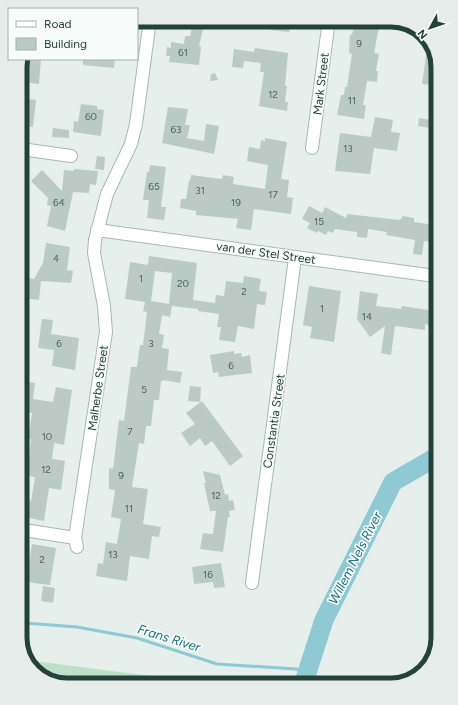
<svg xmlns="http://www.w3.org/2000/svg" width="458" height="705" viewBox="0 0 458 705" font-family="Figtree,sans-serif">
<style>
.green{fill:#bfe0c8}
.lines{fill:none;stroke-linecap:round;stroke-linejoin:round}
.stream{stroke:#8ec9d4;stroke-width:3}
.river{stroke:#8ec9d4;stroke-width:19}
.building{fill:#bbcac4;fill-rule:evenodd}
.street-casing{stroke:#a8b8b2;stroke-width:14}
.street{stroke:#fff;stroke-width:12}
.labels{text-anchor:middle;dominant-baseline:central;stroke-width:3.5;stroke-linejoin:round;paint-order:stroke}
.number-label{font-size:10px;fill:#4a645c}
.street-label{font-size:12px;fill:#24423a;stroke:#f7fbf9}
.water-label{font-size:13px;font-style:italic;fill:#1c6f80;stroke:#f7fbf9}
.rim{fill:none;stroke:#24423a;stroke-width:5}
</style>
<rect width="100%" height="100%" fill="#e6efeb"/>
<path class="green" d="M26,660L151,676L149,684L65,685L41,677Z"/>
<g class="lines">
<path class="stream" d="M25,623L77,627L137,638L217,664L296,669L307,672"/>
<path class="river" d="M304,682L324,620L393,482L436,457"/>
</g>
<path class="building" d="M194,20H205L199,46L201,47L199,65L169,62L170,56H166L167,47L171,48V42L184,44L185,36H190Z
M273,20H291L289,32L271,30Z
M370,20H394L415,27L414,31L381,28V27L370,25Z
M362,24L379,27L374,53L379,54L376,71H378L377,82L367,81L363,105H366L364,119L337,115L341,95H344L345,87H347L352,54L349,53L350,34L352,35L354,26L361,28Z
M428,42L433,46V85L422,84Z
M255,48L288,53L285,86H287L285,102H288L287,111L259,106L264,72H260L261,63L244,61L243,68L232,67L234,49L254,52Z
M26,59H41L39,84L20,82L22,63L26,64Z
M83,59H115L114,68L83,65Z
M215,73L218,80L210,81L211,74Z
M20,98L36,100L33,127L21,126Z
M81,104L97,106V109L104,110L101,136L73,132L74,121L78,122Z
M168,107L188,109L185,125H190L187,138L204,141L206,124L219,126L214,154L162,143Z
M375,117L393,120L391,132L400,133L397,151L374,148L370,174L335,171L340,133L371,137Z
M419,118L430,120L429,128L418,126Z
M53,128L69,130V138L52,137Z
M265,138L287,142L281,179L289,180L287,197L293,198L291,214L254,209L251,230L236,228L238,219L196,215V211L180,208L181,199H186L189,180L190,181L191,175L222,179L223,175L234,177L233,184L265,189L268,165L247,161L249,147L260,149L261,140L265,141Z
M97,156L105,157L104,170L95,169Z
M150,165L166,167L161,207H166L164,220L147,218L149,200H143L147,172H149Z
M74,169L98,171L96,185L90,184L89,193L73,192L65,231L47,226L51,206L47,205L48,198L31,181L42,170L62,191L64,170L74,171Z
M309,206L322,213L325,207L346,218L347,214L400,220L403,216L414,218V222L434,225L435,242L424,241L422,255L413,254L415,240L386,235L387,232L368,229L367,238L357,237V232L335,229L333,233L328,231L326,235L318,231L317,233L307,228L310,223L302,219Z
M46,243L70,247L67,270L73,271L71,283L41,281L39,300L23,298L25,278L34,279L43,263Z
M149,256L197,263L193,300L215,303L216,295L224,296L226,281L243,283L244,276L261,279L259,291L267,292L265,305L257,304L254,329L238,326L235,342L219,340L221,327H217L219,314L198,311V309L172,306L170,317L162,315L159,334L164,335L162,348L169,349L167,370L182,372L180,383L163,380V381H161L159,400H154L151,426H146L144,444L139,443L132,487L148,489L143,524L161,527L159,537L152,536L149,559L130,556L127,581L96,576L98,563L103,564L106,542L117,544L121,519L111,517L115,490L109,489V468L113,469L119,420L124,421L131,367H137L140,345H143L147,312L143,311L145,302L125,299L130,262L148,265ZM155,271L172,273L169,304L151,301Z
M309,286L341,291L334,342L310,338L312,327L303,325Z
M360,291L378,294L376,306L401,309L402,306L435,311V326L425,324V330L395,326L391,355L381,353L385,326L370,337L357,319Z
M42,319L53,320L51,334L79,338L75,370L52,366L54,350L38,348Z
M234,351V354L241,353L242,357L250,355L252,373L219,377L218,372L213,373L210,355Z
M23,382L35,383L33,399L53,402L56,387L72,390L64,445L54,443L52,459L65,461L61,490L49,488L44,521L24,517V500L31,501L35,477L27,476L31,439H28L32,413L23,411Z
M190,386L201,387L200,402L188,401Z
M202,401L243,456L230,466L212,441L205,446L200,438L190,446L181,433L195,424L186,413Z
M203,471L220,475L225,495L228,494L229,501L233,500L235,510L229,511L230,517H228L223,552L200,549L203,533L213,534L216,511H210L204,483H206Z
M32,544L56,548L50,585L26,582Z
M221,563L225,587L214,588L213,582L194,584L192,567Z
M43,586L55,588L53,603L41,601Z"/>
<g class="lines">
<defs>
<path id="street" d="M312,148L329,20
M21,149L71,156
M97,230L435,276
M24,530L75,538
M77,547L75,538L106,332L104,306L94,253L95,240L107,194L131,144L136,124L150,20
M252,583L295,258"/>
</defs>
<use href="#street" class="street-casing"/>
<use href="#street" class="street"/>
</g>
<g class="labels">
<g class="number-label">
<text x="359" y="43">9</text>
<text x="183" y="52">61</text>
<text x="273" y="94">12</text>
<text x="352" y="100">11</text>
<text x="91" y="116">60</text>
<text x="176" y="129">63</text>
<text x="348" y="148">13</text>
<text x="154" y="186">65</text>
<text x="200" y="190">31</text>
<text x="273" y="194">17</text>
<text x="59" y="202">64</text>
<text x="236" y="202">19</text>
<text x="319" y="221">15</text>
<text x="56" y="258">4</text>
<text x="141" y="278">1</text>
<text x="183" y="283">20</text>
<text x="244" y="291">2</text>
<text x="322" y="308">1</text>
<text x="367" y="316">14</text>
<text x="59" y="343">6</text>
<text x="151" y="343">3</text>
<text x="231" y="365">6</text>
<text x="144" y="389">5</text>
<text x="130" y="431">7</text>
<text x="47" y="436">10</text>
<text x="46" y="469">12</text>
<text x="121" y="475">9</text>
<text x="216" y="495">12</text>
<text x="129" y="508">11</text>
<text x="113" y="554">13</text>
<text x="42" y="559">2</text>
<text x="208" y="574">16</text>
</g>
<g class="street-label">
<text transform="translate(321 84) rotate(-83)">Mark Street</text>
<text transform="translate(266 253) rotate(8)">van der Stel Street</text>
<text transform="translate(98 388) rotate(-82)">Malherbe Street</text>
<text transform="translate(274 421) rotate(-82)">Constantia Street</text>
</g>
<g class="water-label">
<text transform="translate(355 558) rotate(-63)">Willem Nels River</text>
<text transform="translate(169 638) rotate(17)">Frans River</text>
</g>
</g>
<path d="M0 0H458V705H0ZM67 27H391A40 40 0 0 1 431 67V638A40 40 0 0 1 391 678H67A40 40 0 0 1 27 638V67A40 40 0 0 1 67 27Z" fill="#e6ecea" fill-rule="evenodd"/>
<path class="rim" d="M67 27H391A40 40 0 0 1 431 67V638A40 40 0 0 1 391 678H67A40 40 0 0 1 27 638V67A40 40 0 0 1 67 27Z"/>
<rect x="8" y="8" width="130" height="52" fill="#f7fbf9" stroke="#a3b1ad"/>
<rect x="16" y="21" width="20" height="6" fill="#ffffff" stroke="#a3b1ad"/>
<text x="44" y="28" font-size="12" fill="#24423a">Road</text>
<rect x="16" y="38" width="20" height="12" fill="#bbcac4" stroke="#a3b1ad"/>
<text x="44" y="48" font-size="12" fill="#24423a">Building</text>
<g transform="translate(430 28) rotate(230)" stroke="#f7fbf9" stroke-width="3" paint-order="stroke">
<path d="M0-3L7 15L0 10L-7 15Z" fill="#24423a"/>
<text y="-6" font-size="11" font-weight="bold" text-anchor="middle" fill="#24423a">N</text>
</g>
</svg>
